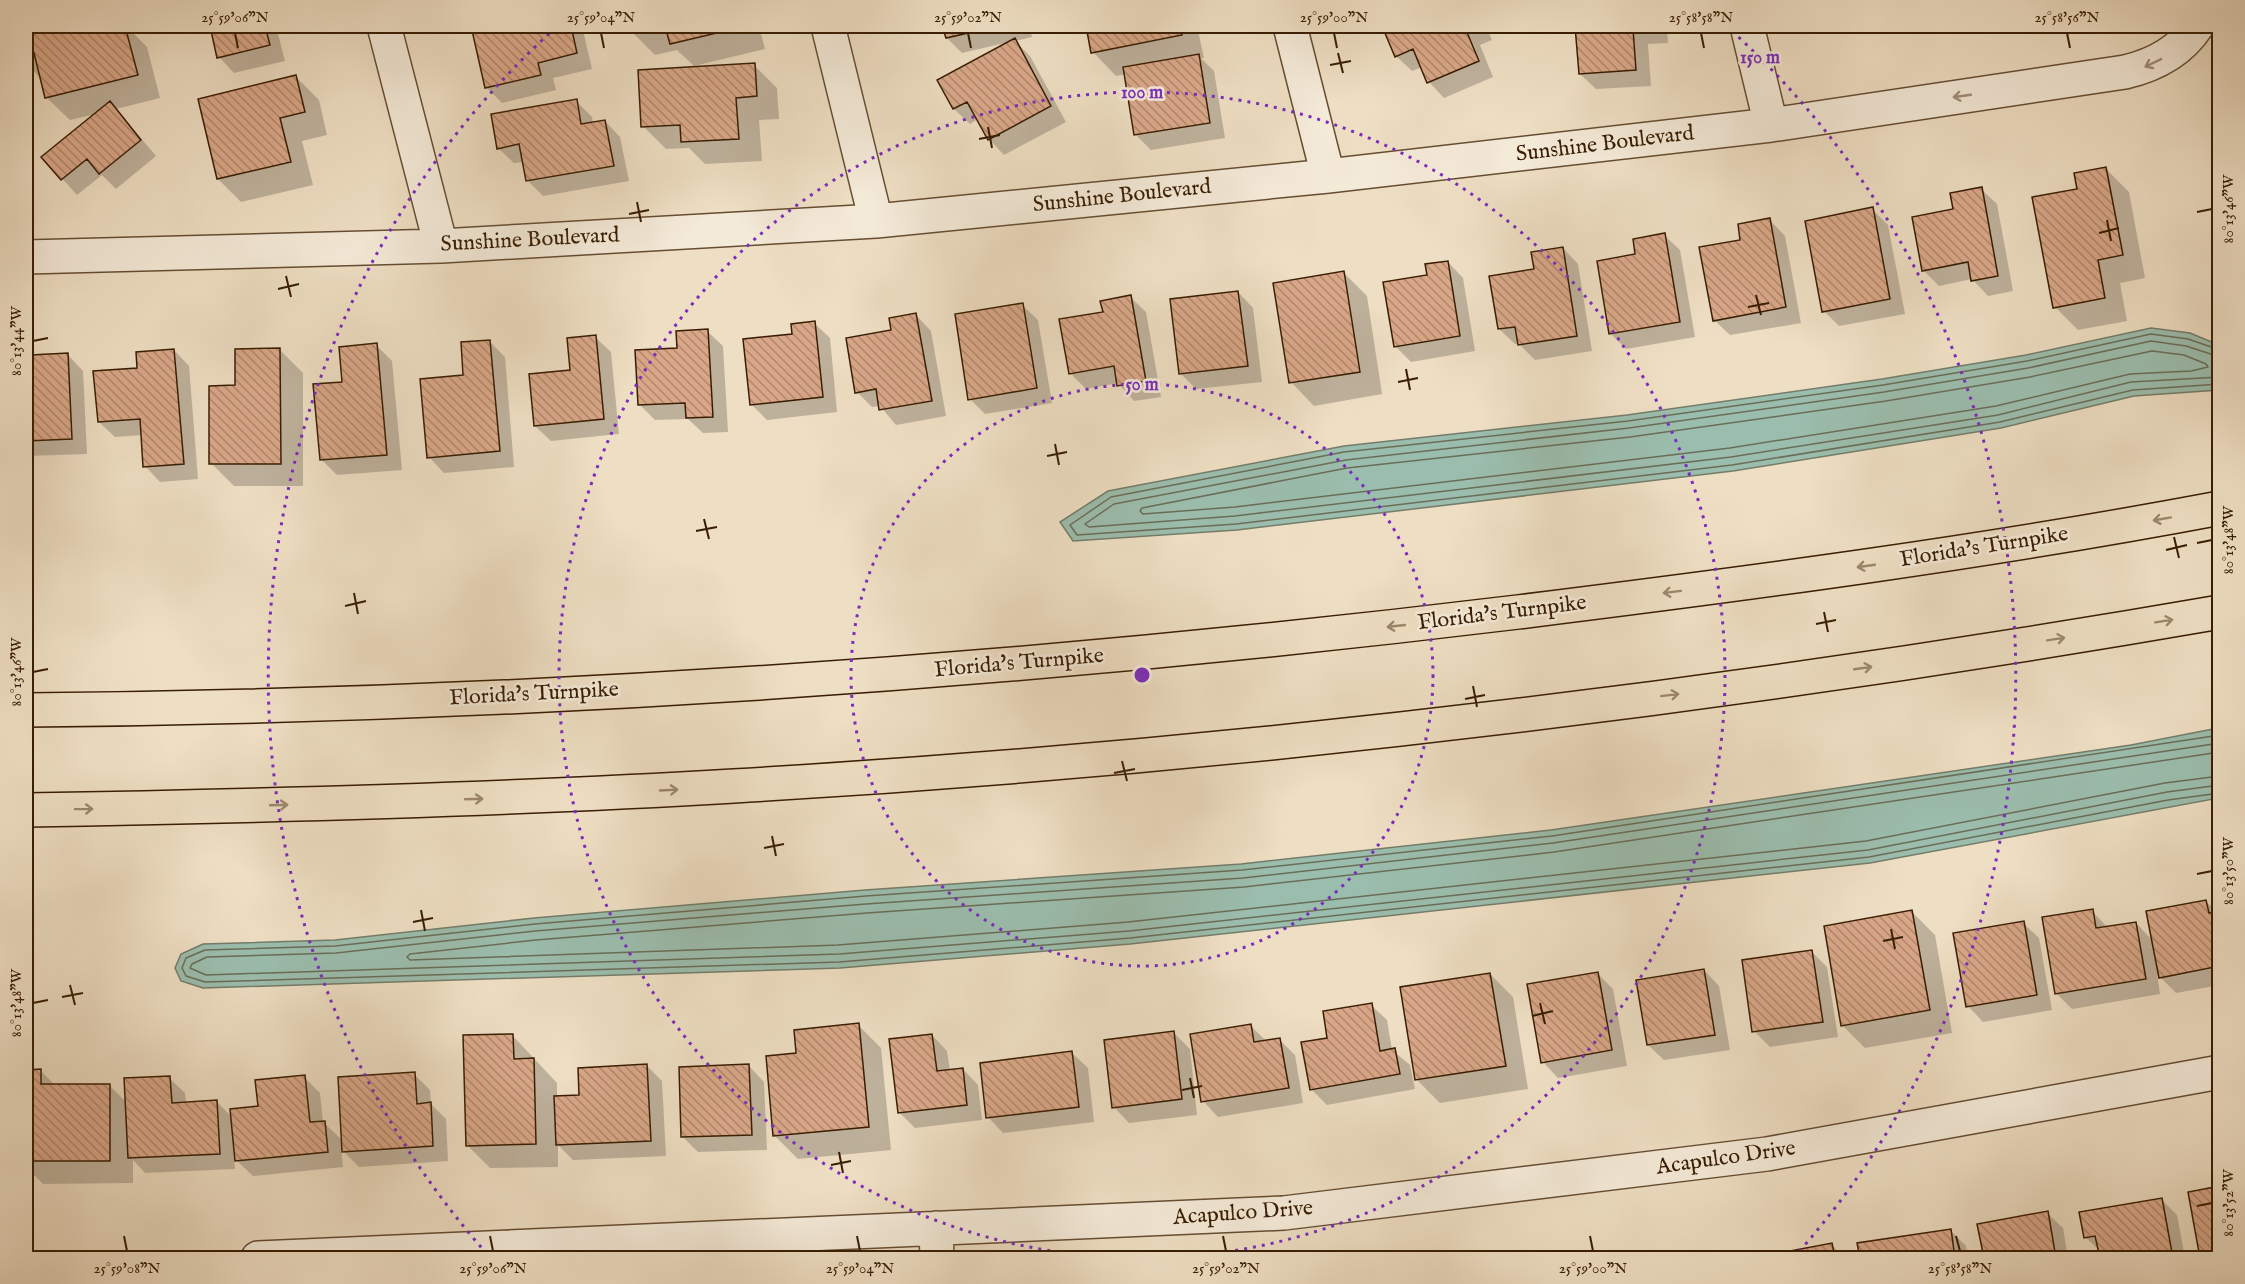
<svg xmlns="http://www.w3.org/2000/svg" width="2245" height="1284" viewBox="0 0 2245 1284" font-family="'IM FELL English',serif">
<style>
.water{fill:#9bbdad;stroke:#737d69;stroke-width:1.5}
.shadow{fill:#0003}
.lines{fill:none;stroke-linecap:round;stroke-linejoin:round}
.shore{stroke:#6a6d58;stroke-width:1.5}
.building{fill:url(#building-back-hatch);stroke:#381d02;stroke-width:1.5}
.minor-casing{stroke:#664d32;stroke-width:36}
.motorway-casing{stroke:#381d02;stroke-width:36}
.minor{stroke:#f4ead8;stroke-width:33}
.motorway{stroke:#eedec3;stroke-width:33}
.oneway{stroke:#9f8e78}
.oneway2{stroke:#9c876c}
.ticks{fill:none;stroke:#381d02;stroke-width:2}
.ring{fill:none;stroke:#7b2cbf;stroke-width:3;stroke-dasharray:3 6}
.labels{text-anchor:middle;dominant-baseline:central;stroke-width:5;stroke-linejoin:round;paint-order:stroke}
.street-label{font-size:22px;fill:#381d02;stroke:#f4ead8}
.centre{fill:#7b2cbf;stroke:#f4ead8;stroke-width:3}
.ring-label{font-size:18px;text-anchor:middle;font-weight:bold;fill:#7b2cbf;stroke:#f4ead8;stroke-width:5;stroke-linejoin:round;paint-order:stroke}
.neatline{fill:none;stroke:#381d02;stroke-width:2}
.ticks-label{font-size:15px;text-anchor:middle;fill:#381d02}
</style>
<defs>
<pattern id="building-back-hatch" width="6" height="6" patternUnits="userSpaceOnUse" patternTransform="scale(1.5)"><rect width="6" height="6" fill="#d9a788"/><path d="M-1 5l2 2M0 0l6 6M5-1l2 2" fill="none" stroke="#b1876d"/></pattern>
</defs>
<rect width="100%" height="100%" fill="#eedec3"/>
<filter id="stains"><feTurbulence type="fractalNoise" baseFrequency=".00333" numOctaves="4"/><feColorMatrix values="0 0 0 0 .2 0 0 0 0 .09 0 0 0 0 .02 0 0 0 .5 -.17"/></filter>
<radialGradient id="worn" r=".72"><stop offset=".6" stop-color="#630" stop-opacity="0"/><stop offset="1" stop-color="#630" stop-opacity=".3"/></radialGradient>
<path class="water" d="M2151,328L2190,333L2219,345V390L2134,396L2001,428L1733,471L1237,530L1073,541L1060,522L1108,491L1344,446L1627,415L1882,379L2026,355Z
M2213,729L2219,730V798L1870,863L1130,944L840,968L203,988L181,981L175,968L181,954L203,944L335,940L534,918L865,890L1241,864L1551,830L2131,745Z"/>
<path class="shadow" d="M26,26H126L147,47L160,98L116,109L156,156L116,189L102,175L77,195L43,157L96,114L70,120L46,97L42,80L26,63Z
M201,26H276L285,61L234,73L219,57L212,30L207,31Z
M472,26H582L592,69L553,78L556,90L502,103L486,87Z
M630,26H759L765,49L694,66L677,50L655,55L632,32Z
M944,26H1029L1032,37L1015,41L1030,56L1066,122L1004,155L989,139L978,119L970,124L954,109L939,81L1009,42L962,53L947,38Z
M1087,26H1197L1204,58H1201L1214,71L1225,138L1151,150L1136,135L1126,74L1116,76L1093,52Z
M1384,26H1486L1492,40L1480,45L1493,77L1444,98L1429,82L1422,67L1412,71L1396,56Z
M1577,26H1667L1668,43L1648,44L1651,86L1596,89L1580,74Z
M1866,26H1905V30L1871,31Z
M754,65L777,88L779,119L759,120L762,161L705,164L689,148L666,149L643,126Z
M296,77L319,100L327,135L302,141L313,185L241,202L218,179Z
M576,101L592,117L593,123L605,121L620,137L629,181L543,196L527,180L524,162L514,163L498,148Z
M2106,169L2129,192L2145,278L2120,283L2127,321L2078,330L2055,307L2079,190Z
M1981,189L1997,204L2013,291L1988,296L1972,279L1939,286L1923,270L1955,211Z
M1872,209L1888,225L1905,314L1839,326L1824,311Z
M1770,220L1785,236L1801,323L1730,335L1714,320L1742,241Z
M1664,235L1680,250L1695,337L1626,349L1611,334L1637,255Z
M1563,248L1578,264L1592,351L1535,360L1519,344H1515L1499,329L1535,270Z
M1448,262L1463,278L1475,351L1411,362L1395,346L1428,277Z
M1344,273L1367,296L1382,394L1314,406L1291,382Z
M1238,292L1253,308L1262,382L1196,389L1181,374Z
M1130,297L1146,312L1161,397L1134,401L1118,383L1086,389L1070,373L1104,313Z
M1022,305L1038,320L1052,403L985,414L970,399Z
M916,315L931,331L946,416L896,425L880,406L872,407L857,392L892,331Z
M814,323L830,338L837,412L767,420L751,404L794,335Z
M707,331L723,346L728,432L703,433L688,419L655,420L640,405L678,349Z
M595,337L611,352L619,434L551,441L535,426Z
M489,341L505,357L514,467L444,473L429,457L465,377Z
M376,345L392,361L402,470L337,475L322,460L343,383Z
M174,350L189,366L198,479L160,482L145,466L143,435L115,437L99,422L139,369Z
M280,350L303,373V486H234L211,463L236,387Z
M68,355L83,371L87,454L26,456V371H33Z
M2206,902L2220,913V985L2176,993L2157,974L2160,994L2072,1009L2057,994L2092,911L2108,928L2136,923L2153,941Z
M1912,912L1935,935L1952,1033L1865,1048L1842,1025Z
M2023,923L2039,938L2052,1010L1983,1022L1968,1006Z
M1812,952L1827,967L1838,1037L1770,1047L1754,1031Z
M1704,970L1719,986L1730,1050L1664,1060L1648,1045Z
M1597,973L1613,989L1627,1066L1558,1078L1543,1062Z
M1490,974L1513,997L1528,1089L1440,1103L1417,1080Z
M1371,1005L1387,1020L1392,1050L1410,1065L1415,1089L1327,1105L1311,1089L1329,1039Z
M858,1025L881,1048L891,1150L798,1159L775,1136Z
M1251,1026L1267,1042L1280,1040L1295,1055L1303,1103L1218,1117L1203,1101Z
M1174,1033L1190,1049L1197,1115L1129,1123L1114,1107Z
M932,1035L947,1051L950,1071L963,1069L978,1085L982,1120L915,1128L900,1113Z
M513,1036L557,1083V1098L581,1097L646,1065L662,1081L666,1156L573,1160L558,1145V1167L490,1168L467,1145Z
M1072,1053L1088,1068L1094,1122L1003,1133L988,1117Z
M749,1066L764,1082L767,1150L698,1152L683,1137Z
M26,1071H41L55,1085L110,1086L127,1103L169,1078L185,1093L186,1103L217,1102L233,1118L260,1107L304,1077L320,1093L323,1122L343,1141L414,1074L430,1090L431,1104L446,1119L448,1161L359,1167L341,1149L343,1167L253,1176L234,1158L235,1169L145,1173L133,1160V1183L43,1184L27,1168L28,1182H26Z
M2161,1199L2177,1215L2185,1258H2101L2100,1251L2085,1237Z
M2047,1213L2063,1228L2068,1258H1985L1979,1225Z
M1950,1230L1966,1246L1968,1258H1861L1859,1245Z
M1832,1245L1845,1258H1765V1257Z"/>
<g class="lines">
<path class="shore" d="M2220,350L2188,339L2151,334L2027,361L1883,385L1628,421L1344,452L1111,497L1070,525L1077,535L1236,524L1732,465L2000,422L2133,390L2220,384
M2152,351L2184,355L2206,364L2208,367L2191,371L2130,374L1996,406L1730,448L1235,507L1143,514L1140,511L1142,508L1347,468L1630,437L1886,401L2030,377Z
M2220,357L2186,346L2151,341L2028,368L1884,392L1629,428L1346,460L1114,504L1085,524L1089,527L1235,516L1731,457L1998,415L2131,382L2220,377
M2220,735L1552,836L1242,870L866,896L535,924L335,946L205,950L186,958L182,968L186,976L205,982L839,962L1130,938L1869,857L2168,800L2220,793
M2220,743L1553,843L1243,878L866,904L535,931L336,953L207,957L192,964L190,968L206,975L839,954L1129,931L1868,850L2167,792L2220,785
M2220,752L1554,852L1244,887L867,913L536,940L410,954L407,957L410,960L838,945L1128,922L1866,841L2165,783L2220,776"/>
</g>
<path class="building" d="M26,26H98L99,29L125,26L138,75L45,98L34,53L26,55Z
M210,26H265L270,45L217,58Z
M471,26H571L577,53L538,63L541,75L485,88Z
M629,26H661L630,33Z
M665,26H742V27L670,44Z
M942,26H999L946,38Z
M1086,26H1180L1182,35L1091,53Z
M1382,26H1476L1466,30L1479,61L1427,83L1413,49L1395,57Z
M1575,26H1653V28L1633,29L1636,70L1579,74Z
M1015,38L1051,106L988,140L967,102L953,109L937,80Z
M1199,54L1210,123L1134,135L1123,67Z
M755,63L757,96L736,98L739,139L681,142L680,125L641,127L638,70Z
M296,75L305,112L280,118L291,162L217,179L198,99Z
M577,99L581,124L605,120L614,166L526,181L519,144L497,149L491,114Z
M110,101L141,140L99,174L87,159L61,180L41,157Z
M2106,167L2123,255L2098,260L2105,298L2053,308L2032,197L2077,189L2074,173Z
M1982,187L1998,276L1971,281L1968,262L1922,271L1912,217L1953,209L1950,193Z
M1873,207L1890,299L1822,312L1805,221Z
M1770,218L1786,307L1713,321L1699,247L1740,240L1738,224Z
M1665,233L1680,322L1609,334L1597,261L1635,254L1633,239Z
M1563,247L1577,336L1518,345L1515,327L1498,329L1489,276L1534,269L1531,252Z
M1448,261L1460,336L1394,347L1383,282L1427,275L1425,264Z
M1344,271L1360,372L1289,383L1273,283Z
M1238,291L1248,366L1179,374L1170,299Z
M1131,295L1146,381L1117,386L1114,366L1069,374L1059,319L1103,312L1100,301Z
M1023,303L1037,388L968,400L955,314Z
M916,313L932,401L879,410L876,389L855,393L846,338L891,330L889,318Z
M815,321L823,397L750,405L743,339L792,334L791,324Z
M708,329L713,417L686,418L685,403L638,405L635,350L677,348L676,331Z
M596,335L604,419L534,426L529,374L570,370L567,338Z
M490,340L500,451L427,458L420,379L463,375L461,342Z
M377,343L387,455L320,460L313,384L342,382L339,347Z
M280,348L281,464H209V386L235,385V349Z
M174,349L184,464L143,467L140,419L98,422L93,371L137,368L136,352Z
M68,353L72,439L26,441V369H31V355Z
M2206,900L2209,913L2220,911V966L2159,978L2146,911Z
M2093,909L2096,928L2136,922L2146,979L2055,994L2042,917Z
M1912,910L1930,1010L1841,1026L1824,926Z
M2024,921L2037,995L1966,1007L1953,933Z
M1812,950L1823,1022L1752,1032L1742,960Z
M1704,969L1715,1035L1647,1045L1636,980Z
M1598,972L1612,1050L1541,1063L1527,984Z
M1490,973L1506,1066L1415,1080L1400,987Z
M1372,1003L1380,1051L1395,1048L1400,1074L1310,1090L1301,1042L1327,1038L1323,1011Z
M859,1023L869,1127L773,1136L766,1056L796,1053L794,1030Z
M1251,1024L1254,1042L1280,1038L1289,1088L1201,1102L1190,1034Z
M1174,1031L1182,1099L1112,1108L1104,1040Z
M513,1034L514,1059L534,1058L536,1144L466,1146L463,1035Z
M932,1034L937,1071L963,1068L967,1105L898,1113L889,1039Z
M1072,1051L1079,1107L986,1118L980,1063Z
M647,1064L651,1141L556,1145L554,1096L579,1095L578,1068Z
M749,1064L752,1135L681,1137L679,1067Z
M41,1069V1084H110V1161H26V1070Z
M415,1072L417,1104L431,1102L433,1146L342,1152L338,1077Z
M305,1075L310,1122L325,1121L328,1152L235,1161L230,1109L258,1106L255,1080Z
M170,1076L172,1103L217,1100L220,1154L128,1158L124,1078Z
M2220,1186V1258H2200L2188,1192Z
M2162,1198L2173,1258H2100L2095,1236L2084,1238L2079,1212Z
M2048,1211L2056,1258H1984L1977,1224Z
M1951,1229L1955,1258H1860L1857,1243Z
M1832,1243L1835,1258H1764L1763,1256Z"/>
<g class="lines">
<defs>
<path id="minor" d="M384,26L441,246
M828,26L876,221
M1290,26L1328,176
M1747,26L1771,125
M26,257L441,246L876,221L1328,176L1771,125L2125,72C2155,65 2180,52 2197,26
M936,1228L937,1258
M258,1258L1284,1213L1767,1154L2220,1072"/>
<path id="motorway" d="M26,710C524,706 1023,672 1518,612C1752,583 1987,552 2220,508
M26,810C262,806 498,800 734,786C1232,757 1729,697 2220,612"/>
</defs>
<use href="#minor" class="minor-casing"/>
<use href="#motorway" class="motorway-casing"/>
<use href="#minor" class="minor"/>
<use href="#motorway" class="motorway"/>
</g>
<defs><path id="oneway-shaft" d="M-6 0H5M1.5-3L5.5 0L1.5 3" fill="none" stroke-width="1.6" stroke-linecap="round" stroke-linejoin="round" transform="scale(1.5)"/></defs>
<g class="oneway">
<use href="#oneway-shaft" transform="translate(2153 63) rotate(154)"/>
<use href="#oneway-shaft" transform="translate(1962 96) rotate(172)"/>
</g>
<g class="oneway2">
<use href="#oneway-shaft" transform="translate(2162 519) rotate(170)"/>
<use href="#oneway-shaft" transform="translate(1866 566) rotate(172)"/>
<use href="#oneway-shaft" transform="translate(1672 592) rotate(173)"/>
<use href="#oneway-shaft" transform="translate(2164 621) rotate(-9)"/>
<use href="#oneway-shaft" transform="translate(1396 626) rotate(174)"/>
<use href="#oneway-shaft" transform="translate(2056 639) rotate(-9)"/>
<use href="#oneway-shaft" transform="translate(1863 668) rotate(-8)"/>
<use href="#oneway-shaft" transform="translate(1670 695) rotate(-7)"/>
<use href="#oneway-shaft" transform="translate(669 790) rotate(-3)"/>
<use href="#oneway-shaft" transform="translate(474 799) rotate(-2)"/>
<use href="#oneway-shaft" transform="translate(279 805) rotate(-2)"/>
<use href="#oneway-shaft" transform="translate(84 809) rotate(-1)"/>
</g>
<path class="ticks" d="M235,33L238,48M601,33L604,48M968,33L971,48M1334,33L1337,48M1701,33L1704,48M2067,33L2070,48M1338,53L1343,73M1330,65L1351,61M988,127L992,148M979,139L1000,135M637,202L641,222M2197,212L2212,209M629,214L649,210M2107,220L2111,241M2099,233L2119,228M286,276L291,297M278,289L299,284M1756,295L1761,315M1748,307L1769,303M33,341L48,338M1406,369L1410,390M1398,382L1418,378M1055,444L1059,465M1047,456L1067,452M704,519L709,539M696,531L717,527M2174,537L2179,558M2197,543L2212,540M2166,550L2187,545M354,593L358,614M345,606L366,601M1824,612L1828,632M1816,624L1836,620M33,672L48,669M1473,686L1477,707M1465,699L1485,695M1122,761L1127,781M1114,773L1135,769M772,836L776,856M764,848L784,844M2197,874L2212,871M421,910L425,931M413,922L433,918M1891,929L1895,949M1883,941L1903,937M70,985L75,1005M62,997L83,993M33,1003L48,1000M1540,1003L1545,1024M1532,1016L1553,1011M1190,1078L1194,1098M1182,1090L1202,1086M839,1152L843,1173M831,1165L851,1161M2197,1206L2212,1203M124,1236L127,1251M490,1236L493,1251M857,1236L860,1251M1223,1236L1226,1251M1590,1236L1593,1251M1956,1236L1960,1251"/>
<g class="ring">
<circle cx="1142" cy="675" r="291"/>
<circle cx="1142" cy="675" r="583"/>
<path d="M487 1254A874 874 0 0 1 552 31M1732 31A874 874 0 0 1 1797 1254"/>
</g>
<g class="labels">
<g class="street-label">
<text transform="translate(1605 144) rotate(-7)">Sunshine Boulevard</text>
<text transform="translate(1122 196) rotate(-6)">Sunshine Boulevard</text>
<text transform="translate(530 240) rotate(-3)">Sunshine Boulevard</text>
<text transform="translate(1984 547) rotate(-9)">Florida's Turnpike</text>
<text transform="translate(1502 613) rotate(-7)">Florida's Turnpike</text>
<text transform="translate(1019 663) rotate(-5)">Florida's Turnpike</text>
<text transform="translate(534 694) rotate(-3)">Florida's Turnpike</text>
<text transform="translate(1726 1158) rotate(-8)">Acapulco Drive</text>
<text transform="translate(1243 1213) rotate(-4)">Acapulco Drive</text>
</g>
</g>
<circle cx="1142" cy="675" r="9" class="centre"/>
<g class="ring-label">
<text x="1760" y="63">150 m</text>
<text x="1142" y="98">100 m</text>
<text x="1142" y="390">50 m</text>
</g>
<rect width="2245" height="1284" fill="none" stroke="#eedec3" stroke-width="66"/>
<rect x="33" y="33" width="2179" height="1218" class="neatline"/>
<g class="ticks-label">
<text x="235" y="22">25°59'06"N</text>
<text x="601" y="22">25°59'04"N</text>
<text x="968" y="22">25°59'02"N</text>
<text x="1334" y="22">25°59'00"N</text>
<text x="1701" y="22">25°58'58"N</text>
<text x="2067" y="22">25°58'56"N</text>
<text transform="translate(2228 209) rotate(-90)" y="5">80°13'46"W</text>
<text transform="translate(16 341) rotate(-90)" y="5">80°13'44"W</text>
<text transform="translate(2228 540) rotate(-90)" y="5">80°13'48"W</text>
<text transform="translate(16 672) rotate(-90)" y="5">80°13'46"W</text>
<text transform="translate(2228 871) rotate(-90)" y="5">80°13'50"W</text>
<text transform="translate(16 1003) rotate(-90)" y="5">80°13'48"W</text>
<text transform="translate(2228 1203) rotate(-90)" y="5">80°13'52"W</text>
<text x="127" y="1273">25°59'08"N</text>
<text x="493" y="1273">25°59'06"N</text>
<text x="860" y="1273">25°59'04"N</text>
<text x="1226" y="1273">25°59'02"N</text>
<text x="1593" y="1273">25°59'00"N</text>
<text x="1960" y="1273">25°58'58"N</text>
</g>
<rect width="100%" height="100%" filter="url(#stains)"/>
<rect width="100%" height="100%" fill="url(#worn)"/>
</svg>
